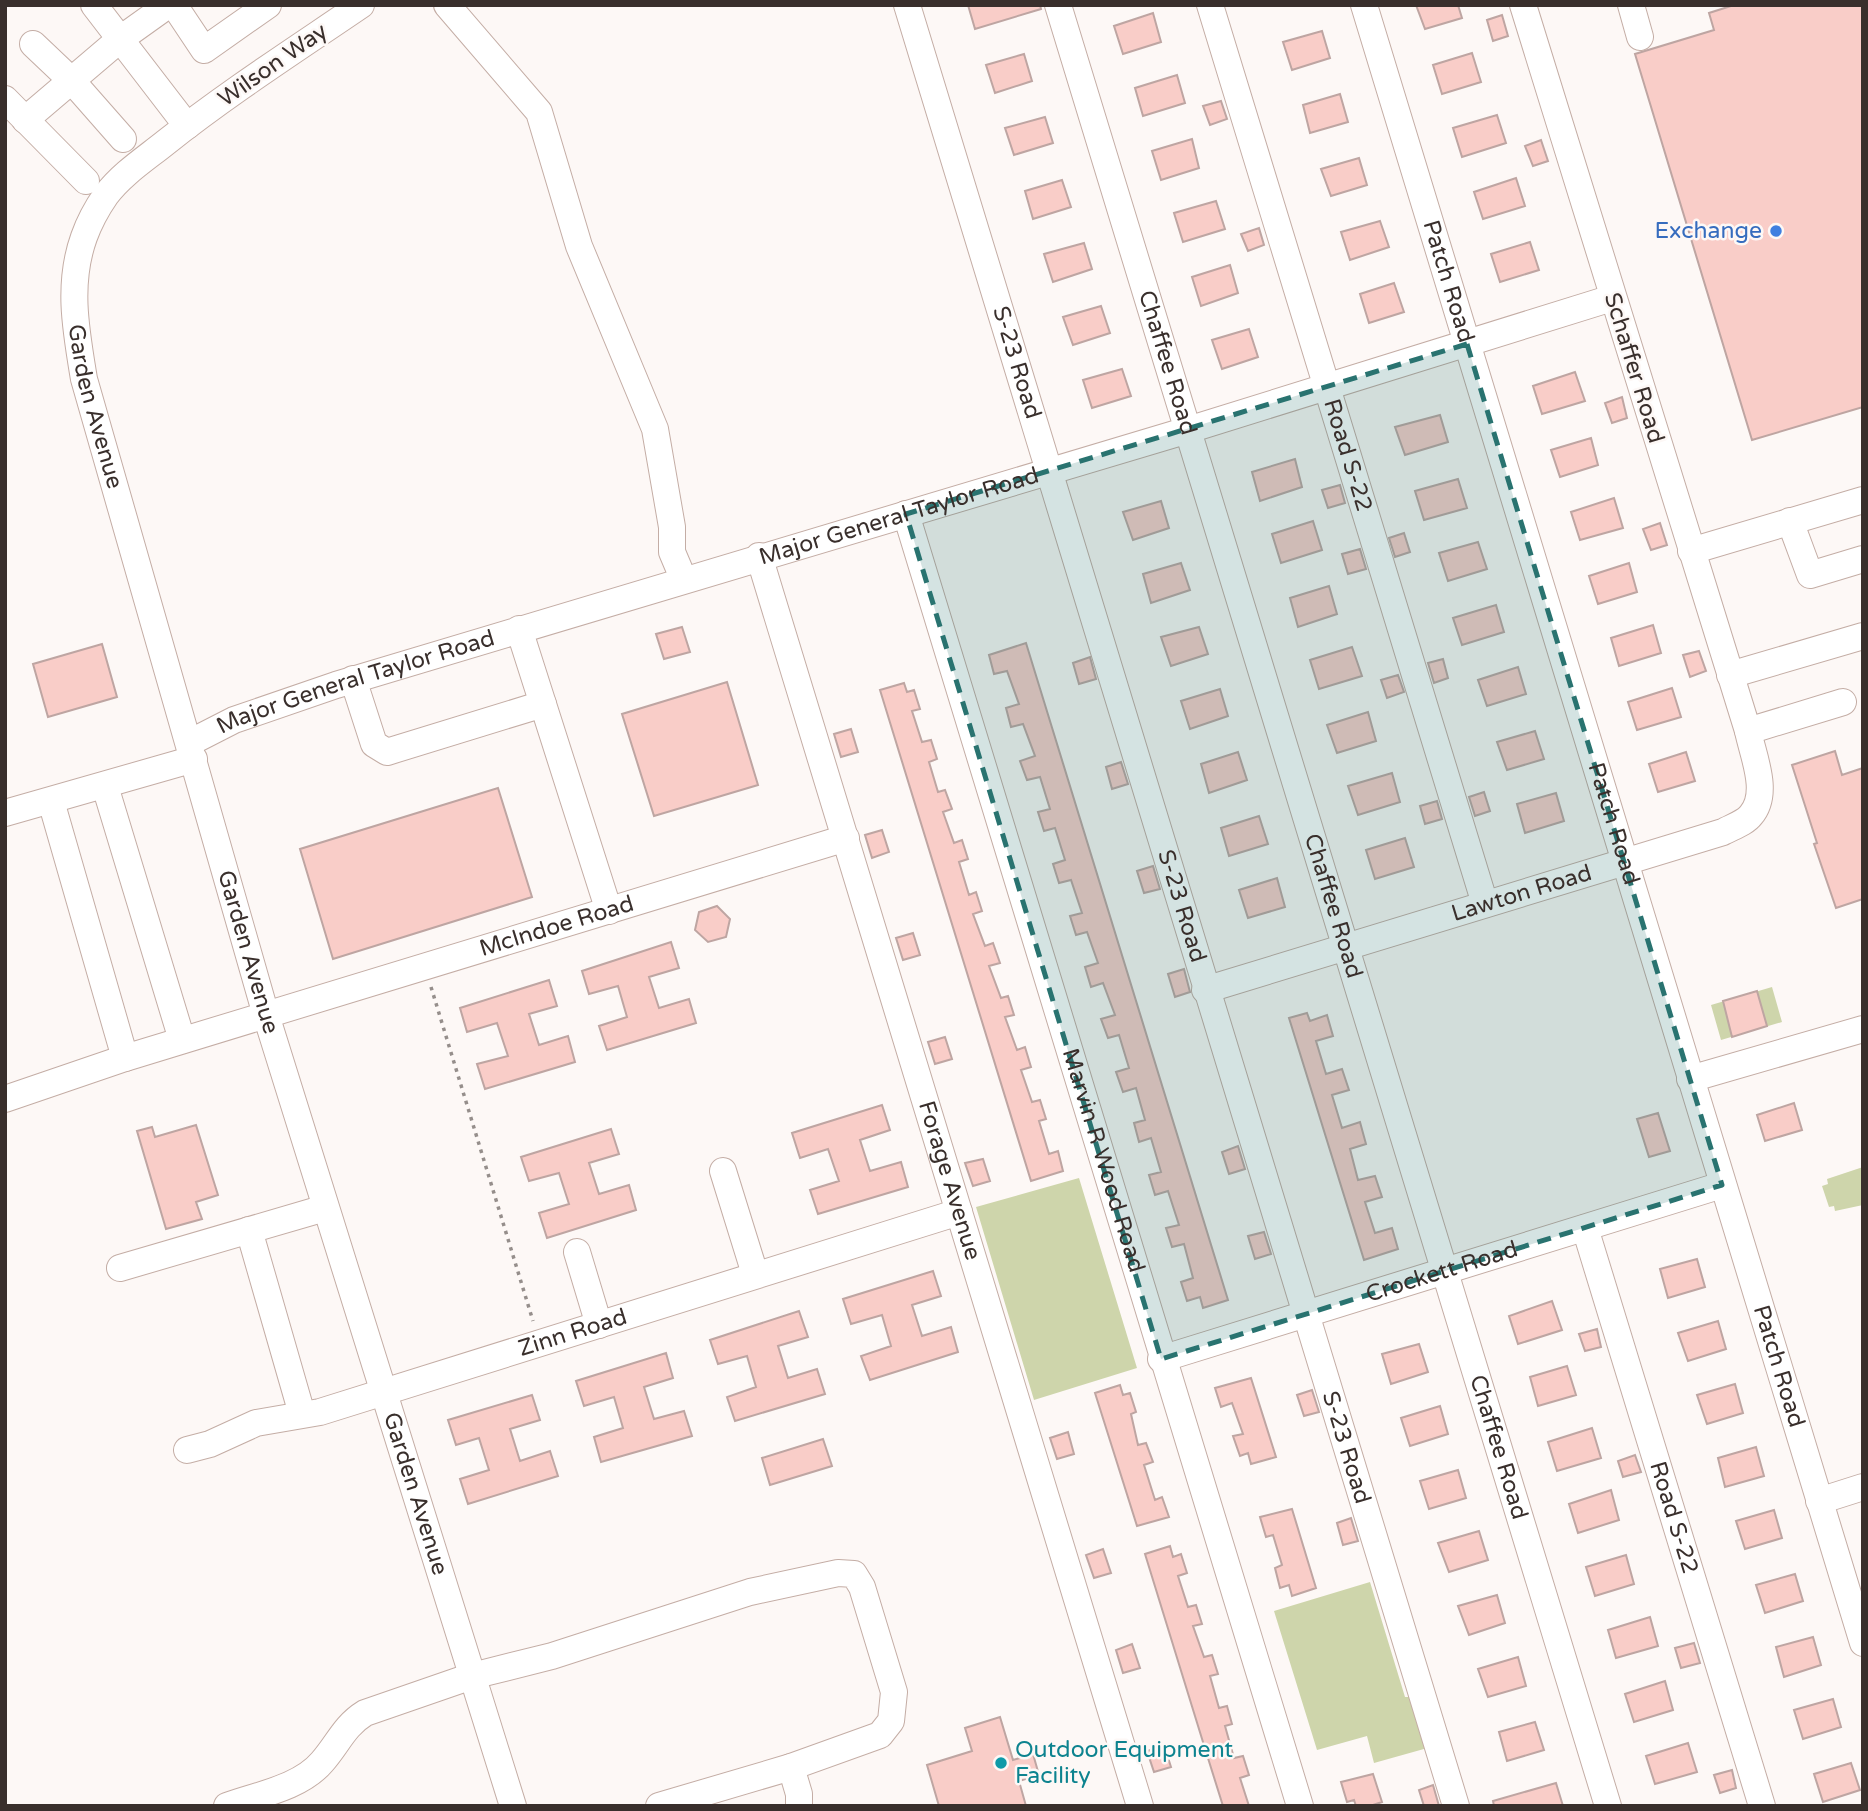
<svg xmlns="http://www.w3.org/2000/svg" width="1868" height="1811" viewBox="0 0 1868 1811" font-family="'Varela Round',sans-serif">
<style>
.green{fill:#ced5ab}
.building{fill:#f9cdc8;stroke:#bea5a2;stroke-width:2}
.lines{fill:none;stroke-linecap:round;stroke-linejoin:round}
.minor-casing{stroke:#c4ada5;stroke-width:28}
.path{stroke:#958e8b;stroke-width:3.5;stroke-dasharray:3.5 5;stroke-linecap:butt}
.minor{stroke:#fff;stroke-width:26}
.marked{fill:#297370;fill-opacity:0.2;stroke:#297370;stroke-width:5;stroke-dasharray:14 9;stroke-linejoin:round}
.shop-dot{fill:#3f7fe0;stroke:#fdf8f6;stroke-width:2.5}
.culture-dot{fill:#0f9aa8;stroke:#fdf8f6;stroke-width:2.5}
.labels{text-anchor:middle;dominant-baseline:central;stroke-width:5;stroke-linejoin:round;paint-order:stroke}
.street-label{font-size:23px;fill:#392f2c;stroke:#fdf8f6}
.shop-label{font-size:23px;fill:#366cbe;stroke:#fdf8f6;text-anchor:end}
.culture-label{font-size:23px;fill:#0d838f;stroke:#fdf8f6;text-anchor:start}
</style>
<rect width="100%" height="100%" fill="#fdf8f6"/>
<path class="green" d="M1772,987L1782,1022L1721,1040L1711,1005Z
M1863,1167V1205L1835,1211L1834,1206L1829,1207L1822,1186L1828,1184L1827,1179Z
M1079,1178L1137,1368L1034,1400L976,1207Z
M1370,1582L1405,1697H1410L1431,1747L1374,1763L1367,1736L1317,1750L1274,1611Z"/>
<path class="building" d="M968,5H1040L1041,9L975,29Z
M1416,5H1458L1462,18L1425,29Z
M1734,5H1863V407L1752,440L1635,54L1714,30L1709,13Z
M1153,13L1161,42L1123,54L1114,26Z
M1502,15L1508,36L1493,41L1487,20Z
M1322,31L1330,58L1292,70L1283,42Z
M1472,53L1481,82L1442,94L1433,65Z
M1024,54L1032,81L995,93L986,65Z
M1177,75L1185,103L1143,116L1135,88Z
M1340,94L1348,122L1310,133L1303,105Z
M1221,101L1227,119L1210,125L1203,106Z
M1497,115L1506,143L1462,157L1453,128Z
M1045,117L1053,143L1014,155L1005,128Z
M1192,139L1199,168L1161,180L1152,151Z
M1541,140L1548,161L1533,166L1525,146Z
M1359,158L1367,185L1331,196L1321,169Z
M1516,178L1525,206L1483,219L1474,192Z
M1062,180L1071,207L1033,219L1025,191Z
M1216,201L1225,229L1183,242L1174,213Z
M1380,221L1389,247L1350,260L1341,232Z
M1259,228L1264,245L1248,251L1241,234Z
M1530,242L1539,270L1500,282L1491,254Z
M1084,243L1092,269L1053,282L1044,254Z
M1230,265L1238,293L1201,306L1192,277Z
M1394,283L1404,312L1369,323L1360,294Z
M1101,306L1110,333L1073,345L1063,317Z
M1249,329L1258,357L1222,369L1212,340Z
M1122,369L1131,396L1092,408L1083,380Z
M1575,372L1585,401L1542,414L1533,386Z
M1622,397L1627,418L1612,423L1605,403Z
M1440,415L1448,442L1405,455L1395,427Z
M1591,438L1598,465L1560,477L1551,450Z
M1295,459L1302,487L1260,501L1252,472Z
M1458,479L1467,508L1424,520L1415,491Z
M1340,485L1345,503L1328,508L1322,490Z
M1614,498L1623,528L1580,540L1571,512Z
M1161,501L1169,528L1133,540L1123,512Z
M1313,521L1322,550L1281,563L1272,534Z
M1660,523L1667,545L1651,550L1643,529Z
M1404,533L1410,552L1395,557L1389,538Z
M1478,542L1487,569L1448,581L1439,553Z
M1360,549L1366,569L1348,574L1342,554Z
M1181,563L1190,590L1151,603L1143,574Z
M1629,563L1637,592L1598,604L1589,576Z
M1329,586L1337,614L1298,627L1290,598Z
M1496,605L1504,632L1462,645L1453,618Z
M1653,625L1661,653L1619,666L1611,638Z
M682,627L690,652L664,659L656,634Z
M1199,627L1208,654L1171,666L1161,637Z
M1026,643L1228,1300L1203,1308L1200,1297L1187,1301L1181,1282L1193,1278L1184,1244L1172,1247L1166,1228L1179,1225L1168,1191L1155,1195L1149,1175L1161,1172L1151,1138L1139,1142L1134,1123L1145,1120L1136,1088L1123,1092L1116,1072L1129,1068L1119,1035L1108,1038L1101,1019L1115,1015L1103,983L1091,987L1085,967L1098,963L1087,932L1076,935L1070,916L1082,913L1071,880L1059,883L1053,864L1065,860L1055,828L1044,831L1038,812L1050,809L1040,777L1027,780L1020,761L1035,756L1023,724L1011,727L1006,708L1019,704L1007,671L994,674L989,655Z
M102,644L117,697L48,717L33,664Z
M1352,647L1362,676L1319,689L1310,660Z
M1699,651L1706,671L1690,677L1683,655Z
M1090,657L1096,679L1079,684L1073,663Z
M1443,659L1448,678L1434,683L1428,663Z
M1518,667L1526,694L1487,706L1478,680Z
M1398,675L1404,692L1387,698L1381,680Z
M727,682L758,785L654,816L622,714Z
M904,683L907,692L914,690L920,709L912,711L922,742L931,740L937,759L929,762L938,792L945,790L952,809L943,812L954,843L962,840L968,859L959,862L969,895L976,892L982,911L973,914L985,946L993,943L1000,963L989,966L1001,998L1008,996L1014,1015L1005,1017L1017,1050L1025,1047L1031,1067L1021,1070L1032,1102L1040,1100L1046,1119L1039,1121L1049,1154L1058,1151L1063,1171L1031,1181L880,690Z
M1672,688L1681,717L1637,730L1628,702Z
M1220,689L1228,716L1190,729L1181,701Z
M1368,712L1376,741L1337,753L1327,725Z
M851,729L858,752L841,757L834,734Z
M1535,731L1544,759L1507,770L1497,742Z
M1835,751L1842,775L1863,768V899L1836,908L1814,844L1817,843L1792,765Z
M1238,752L1247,780L1209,793L1201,764Z
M1686,752L1695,781L1658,792L1649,764Z
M1121,762L1128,784L1112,789L1106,767Z
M1392,773L1400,802L1358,815L1348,786Z
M498,788L532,897L333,959L300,849Z
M1484,792L1490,811L1475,816L1469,797Z
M1556,793L1564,821L1525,833L1517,804Z
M1437,801L1442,819L1425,824L1420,806Z
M1259,816L1268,844L1229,856L1221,828Z
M882,830L889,852L872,858L865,835Z
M1405,838L1414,867L1375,879L1366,850Z
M1153,866L1160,889L1144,893L1137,871Z
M1277,878L1285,907L1248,918L1239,890Z
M717,906L730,919L726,937L708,942L695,930L699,912Z
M913,933L920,955L903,960L896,938Z
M671,942L679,968L649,977L659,1008L689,999L696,1023L607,1050L599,1026L627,1017L618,986L589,994L582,971Z
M1184,969L1190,992L1175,997L1168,974Z
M549,980L557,1006L529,1014L539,1045L568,1036L575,1062L485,1089L477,1064L508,1056L497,1023L467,1032L460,1008Z
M1757,991L1767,1026L1732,1037L1723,1001Z
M1307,1013L1310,1021L1327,1015L1333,1036L1316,1041L1326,1074L1342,1069L1349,1090L1332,1095L1342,1128L1360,1122L1366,1144L1350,1149L1358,1180L1375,1176L1382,1197L1365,1202L1375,1233L1392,1228L1398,1249L1364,1260L1289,1018Z
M945,1037L952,1059L935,1064L928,1042Z
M1794,1103L1802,1130L1765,1141L1757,1115Z
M882,1105L890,1130L860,1140L870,1171L901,1162L908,1187L818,1214L810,1190L839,1181L828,1149L800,1158L792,1133Z
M1658,1113L1670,1151L1649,1157L1637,1119Z
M196,1125L218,1195L196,1202L202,1219L166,1229L137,1131L152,1127L155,1137Z
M611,1129L619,1154L589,1163L599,1194L629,1185L636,1210L547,1238L539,1213L569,1204L559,1173L529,1181L521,1157Z
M1238,1146L1245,1169L1229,1174L1222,1152Z
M983,1159L990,1181L973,1186L965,1163Z
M1264,1232L1271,1254L1255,1259L1248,1236Z
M1697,1259L1705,1287L1668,1298L1660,1269Z
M933,1271L941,1296L912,1305L922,1336L951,1327L958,1352L870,1380L861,1356L891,1346L882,1315L851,1324L843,1299Z
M1552,1301L1562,1330L1518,1344L1509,1316Z
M799,1311L808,1337L778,1346L788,1378L817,1369L825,1394L735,1421L727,1397L756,1387L747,1356L718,1364L710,1340Z
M1718,1321L1726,1349L1688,1361L1678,1333Z
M1597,1329L1601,1347L1585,1351L1579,1334Z
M1419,1344L1428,1372L1391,1384L1382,1354Z
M666,1353L673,1378L644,1387L654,1419L684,1411L692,1436L601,1462L594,1437L623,1428L614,1397L584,1406L576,1381Z
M1567,1366L1576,1395L1538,1406L1530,1377Z
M1251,1378L1276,1457L1251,1464L1248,1453L1240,1456L1233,1436L1243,1434L1232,1403L1221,1407L1215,1388Z
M1735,1384L1743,1413L1707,1424L1697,1395Z
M1120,1385L1123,1395L1130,1393L1136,1412L1131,1414L1138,1445L1146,1443L1153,1462L1144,1465L1155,1500L1162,1497L1169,1517L1137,1526L1095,1393Z
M1312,1390L1319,1412L1304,1416L1297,1395Z
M532,1395L540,1420L510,1429L520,1461L550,1451L558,1476L468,1504L460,1479L489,1470L479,1438L456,1445L448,1420Z
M1440,1406L1448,1434L1410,1446L1401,1418Z
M1592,1428L1601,1458L1557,1471L1548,1442Z
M1068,1432L1074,1454L1057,1459L1050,1438Z
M823,1439L832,1466L770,1485L762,1458Z
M1756,1447L1764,1476L1725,1487L1718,1458Z
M1635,1455L1641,1472L1623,1477L1618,1461Z
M1458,1470L1466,1498L1429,1509L1420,1481Z
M1611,1490L1619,1520L1578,1533L1569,1504Z
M1292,1509L1316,1588L1292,1596L1289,1585L1280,1588L1275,1568L1282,1565L1273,1535L1266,1537L1260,1517Z
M1774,1510L1782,1538L1745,1549L1736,1521Z
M1351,1518L1358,1541L1343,1545L1337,1523Z
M1479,1531L1488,1560L1449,1572L1438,1543Z
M1170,1546L1173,1557L1181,1554L1187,1573L1178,1576L1188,1607L1196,1605L1202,1624L1193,1626L1204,1657L1212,1655L1218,1674L1210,1676L1219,1708L1227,1706L1232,1724L1225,1726L1234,1758L1243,1756L1249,1775L1240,1778L1249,1806H1223L1207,1755L1145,1554Z
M1103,1549L1111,1573L1094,1578L1086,1555Z
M1626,1555L1634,1584L1595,1596L1586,1567Z
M1795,1574L1803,1601L1765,1613L1756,1585Z
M1497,1595L1505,1623L1469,1635L1458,1606Z
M1650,1617L1658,1646L1616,1658L1608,1630Z
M1813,1637L1821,1665L1784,1677L1776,1647Z
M1694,1643L1700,1663L1681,1668L1675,1648Z
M1132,1644L1140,1668L1123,1673L1116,1650Z
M1518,1657L1526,1686L1488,1697L1478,1669Z
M1665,1681L1673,1710L1634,1722L1625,1694Z
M1833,1699L1841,1727L1803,1739L1794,1710Z
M1000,1717L1013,1760L1033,1754L1039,1775L1019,1781L1026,1806H939L927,1765L972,1751L965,1728Z
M1535,1722L1544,1750L1507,1761L1499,1732Z
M1688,1743L1697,1772L1655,1784L1646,1756Z
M1164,1745L1171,1767L1154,1772L1147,1751Z
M1851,1763L1860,1790L1823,1802L1814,1774Z
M1732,1770L1736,1788L1720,1793L1714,1775Z
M1373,1774L1382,1802L1370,1806H1356L1354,1800L1347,1802L1341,1782Z
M1556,1783L1563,1806H1494L1493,1801Z
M1433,1785L1439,1806H1424L1419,1790Z"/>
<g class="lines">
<defs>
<g id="minor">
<path d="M94,5L187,126"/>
<path d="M174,5L204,50L268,5"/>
<path id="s1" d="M361,5C295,50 228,93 165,143C145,159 122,174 106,195C97,208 89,223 84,237C67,284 76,331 84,379L266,1015L513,1806"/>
<path d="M447,5L539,112L579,246L655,429L672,527V552L683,578"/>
<path id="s2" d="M907,5C1092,605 1271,1206 1456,1806"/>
<path id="s3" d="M1058,5L1608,1806"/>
<path id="s4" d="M1210,5L1485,904"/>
<path id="s5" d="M1364,5L1863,1643"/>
<path d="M1631,5L1640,37"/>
<path d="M33,44L72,81L123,139"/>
<path d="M5,99L86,181"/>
<path d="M25,120L119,40L168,5"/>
<path id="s6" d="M906,514L1300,1806"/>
<path d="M1790,521L1810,575L1863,559"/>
<path d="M1691,551L1863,500"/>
<path id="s7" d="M759,556L1140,1806"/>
<path d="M519,629L609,911"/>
<path d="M1730,675L1863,636"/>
<path d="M353,679L374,744L387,752L543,704"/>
<path d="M1748,731L1843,702"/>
<path id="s8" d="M189,743L234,720L336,685L1188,430L1612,298"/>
<path d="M105,786L182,1040"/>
<path d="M51,801L125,1058"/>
<path d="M5,813L194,759"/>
<path id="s9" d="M1205,990L1723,832C1732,827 1745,823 1751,815C1770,793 1753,756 1748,731L1523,5"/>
<path d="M1690,1079L1863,1029"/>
<path id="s10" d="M5,1099L125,1058L846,838"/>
<path d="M723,1171L755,1274"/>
<path id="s11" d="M1585,1228L1762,1806"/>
<path d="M249,1230L302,1414"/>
<path d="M577,1252L599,1325"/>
<path d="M120,1268L325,1208"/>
<path id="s12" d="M1161,1359L1722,1185"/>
<path id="s13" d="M187,1450L210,1444L256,1423L320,1412L959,1212"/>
<path d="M1819,1501L1863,1487"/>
<path d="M791,1767L799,1794V1806"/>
<path d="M227,1806C257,1795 300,1788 322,1762C338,1744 344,1726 365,1713L472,1676L552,1656L750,1592L838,1573L854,1574L862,1587L894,1692L891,1721L880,1735L791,1767L659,1806"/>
</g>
</defs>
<use href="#minor" class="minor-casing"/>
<path class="path" d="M431,987L533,1321"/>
<use href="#minor" class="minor"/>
</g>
<path class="marked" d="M1467,344L1722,1185L1161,1359L906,514Z"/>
<circle class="shop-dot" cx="1776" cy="231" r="7"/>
<circle class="culture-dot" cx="1001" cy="1763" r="7"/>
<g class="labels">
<g class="street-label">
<text transform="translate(273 65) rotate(-35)">Wilson Way</text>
<text stroke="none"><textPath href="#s5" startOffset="289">Patch Road</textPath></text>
<text stroke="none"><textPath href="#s2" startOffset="374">S-23 Road</textPath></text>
<text stroke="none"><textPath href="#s3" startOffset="374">Chaffee Road</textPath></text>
<text transform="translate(1634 368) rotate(73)">Schaffer Road</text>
<text stroke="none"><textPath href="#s1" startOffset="539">Garden Avenue</textPath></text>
<text stroke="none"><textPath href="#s4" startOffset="471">Road S-22</textPath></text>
<text stroke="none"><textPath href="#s8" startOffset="746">Major General Taylor Road</textPath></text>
<text stroke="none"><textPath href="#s8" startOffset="178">Major General Taylor Road</textPath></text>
<text stroke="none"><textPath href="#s5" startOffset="856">Patch Road</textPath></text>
<text stroke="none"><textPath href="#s9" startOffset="331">Lawton Road</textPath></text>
<text stroke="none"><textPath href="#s3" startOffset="942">Chaffee Road</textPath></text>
<text stroke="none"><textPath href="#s2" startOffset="942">S-23 Road</textPath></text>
<text stroke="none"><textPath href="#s10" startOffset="578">McIndoe Road</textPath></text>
<text stroke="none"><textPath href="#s1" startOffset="1106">Garden Avenue</textPath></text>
<text stroke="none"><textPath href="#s6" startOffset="676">Marvin R Wood Road</textPath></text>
<text stroke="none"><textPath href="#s7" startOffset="653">Forage Avenue</textPath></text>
<text stroke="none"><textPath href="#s12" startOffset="294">Crockett Road</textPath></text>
<text stroke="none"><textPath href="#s13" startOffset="404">Zinn Road</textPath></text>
<text stroke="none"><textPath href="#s5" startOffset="1423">Patch Road</textPath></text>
<text stroke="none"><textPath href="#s2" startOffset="1508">S-23 Road</textPath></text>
<text stroke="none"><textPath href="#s3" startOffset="1508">Chaffee Road</textPath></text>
<text stroke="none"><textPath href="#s1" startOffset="1673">Garden Avenue</textPath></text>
<text stroke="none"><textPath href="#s11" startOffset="303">Road S-22</textPath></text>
</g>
<g class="shop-label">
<text x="1762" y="231">Exchange</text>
</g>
<g class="culture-label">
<text x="1015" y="1750">Outdoor Equipment<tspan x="1015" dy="26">Facility</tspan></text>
</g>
</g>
<rect width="1868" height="1811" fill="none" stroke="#392f2c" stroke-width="14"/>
</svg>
